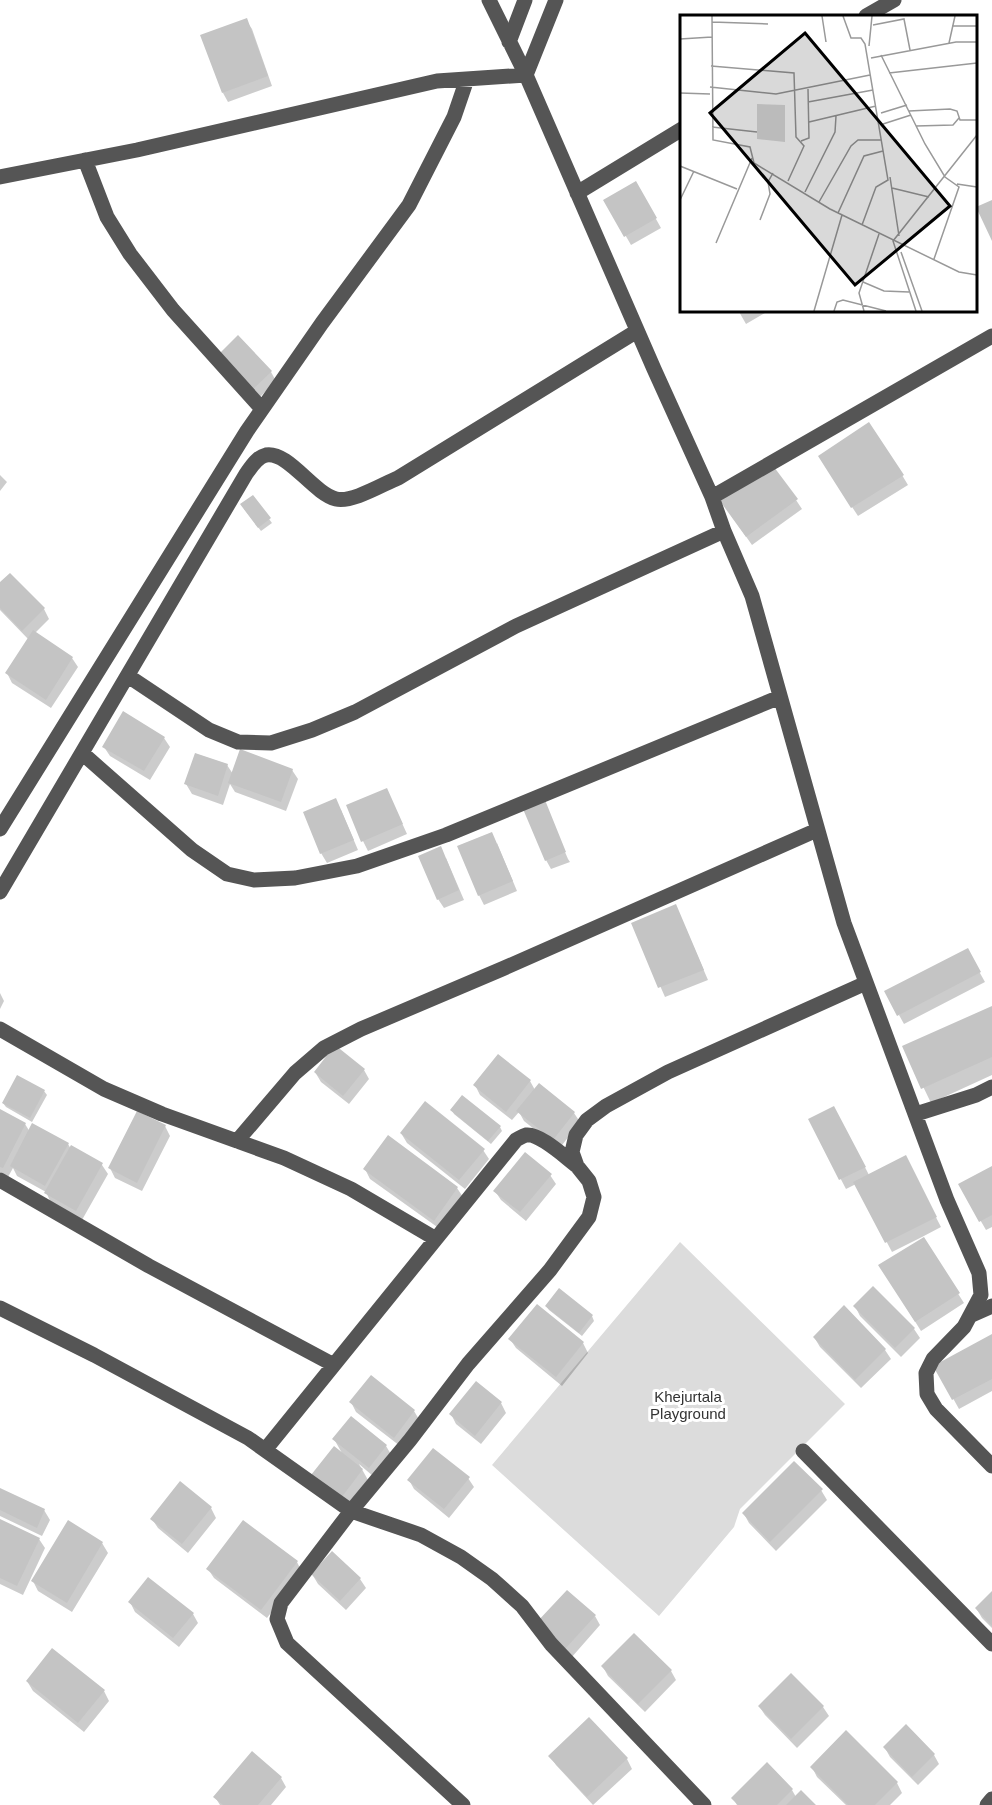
<svg xmlns="http://www.w3.org/2000/svg" width="992" height="1805" viewBox="0 0 992 1805" font-family="Arial,sans-serif">
<style>
.green{fill:#dcdcdc}
.shadow{fill:#0003}
.building{fill:#c4c4c4}
.lines{fill:none;stroke-linecap:round;stroke-linejoin:round}
.minor{stroke:#555;stroke-width:15}
.labels{text-anchor:middle;dominant-baseline:central;stroke-width:6;stroke-linejoin:round;paint-order:stroke}
.park-label{font-size:15px;fill:#333;stroke:#fff}
.inset-road{fill:none;stroke:#999;stroke-width:1.5}
.view{fill:#000;fill-opacity:0.15;stroke:#000;stroke-width:3}
.inset-edge{fill:none;stroke:#000;stroke-width:3}
</style>
<rect width="100%" height="100%" fill="#fff"/>
<path class="green" d="M680,1242L845,1404L740,1509L734,1527L659,1616L492,1465Z"/>
<path class="shadow" d="M246,20L252,29L272,86L228,102L223,93Z
M636,183L661,228L631,245L605,200Z
M738,310H770L746,324Z
M218,357L271,372L276,381L256,401Z
M825,466L902,475L908,485L858,516Z
M0,475L7,482L0,491Z
M253,497L272,523L261,531L244,509Z
M796,500L802,509L752,545L728,511Z
M10,575L44,609L49,619L35,633L72,658L78,667L51,708L12,683L7,673L29,640L0,610V584Z
M164,738L170,747L150,780L110,756L104,747Z
M227,765L233,774L292,770L298,779L286,811L235,792L230,784L223,805L192,794L186,784Z
M387,790L407,834L368,851L363,841Z
M341,810L358,850L327,863L321,853Z
M547,810L568,859L570,862L551,869L546,860Z
M497,843L517,891L484,905L479,895Z
M446,858L464,900L444,908L438,899Z
M676,906L708,980L665,997L633,924Z
M967,950L985,982L904,1024L899,1015Z
M0,993L4,1001L0,1009Z
M992,1008V1075L931,1103L904,1047Z
M364,1070L369,1079L349,1104L321,1082L315,1072Z
M530,1081L535,1090L574,1113L580,1122L559,1149L524,1121L519,1112L512,1120L480,1095L475,1085Z
M44,1091L47,1095L32,1122L6,1107L3,1103Z
M0,1110L25,1124L30,1132L68,1144L71,1149L102,1165L108,1174L82,1220L51,1203L46,1192L17,1176L13,1168L8,1177L0,1172Z
M452,1110L500,1127L502,1131L491,1144L454,1114Z
M839,1117L869,1175L910,1167L941,1227L922,1237L964,1303L921,1331L886,1275L923,1239L922,1237L892,1252L856,1184L846,1189L810,1120Z
M165,1126L170,1136L142,1191L115,1178L110,1168Z
M401,1133L483,1150L489,1159L465,1189L407,1143Z
M992,1168V1227L986,1230L960,1185Z
M365,1169L457,1188L463,1197L440,1229L370,1179Z
M550,1175L556,1184L526,1221L501,1200L495,1191Z
M873,1288L914,1329L920,1338L901,1357L860,1316L855,1306Z
M537,1306L583,1343L588,1353L562,1386L516,1348L510,1339Z
M546,1306L592,1316L594,1321L582,1336L549,1310Z
M992,1335V1391L959,1409L935,1366Z
M814,1337L885,1350L891,1359L861,1388L820,1347Z
M371,1377L414,1411L420,1421L400,1446L356,1412L351,1402Z
M501,1403L506,1413L481,1444L456,1424L451,1414Z
M351,1418L386,1446L392,1456L374,1477L359,1464L368,1480L346,1506L319,1484L343,1455L334,1439Z
M468,1478L474,1487L449,1518L414,1489L409,1480Z
M0,1490L44,1510L50,1520L42,1536L0,1516Z
M821,1490L827,1500L776,1551L749,1523L744,1514Z
M211,1508L216,1518L188,1553L158,1528L152,1519Z
M0,1520L39,1539L45,1548L23,1595L0,1584Z
M102,1543L108,1553L72,1612L38,1591L33,1581Z
M332,1553L360,1579L366,1588L346,1610L318,1584L312,1574Z
M297,1562L302,1572L267,1618L214,1578L208,1569Z
M992,1593V1628L982,1618L976,1608Z
M130,1602L193,1614L198,1623L179,1647L135,1612Z
M595,1616L600,1625L571,1658L544,1633Z
M603,1667L671,1671L676,1680L645,1712L608,1676Z
M791,1675L823,1707L829,1716L797,1748L765,1715L759,1706Z
M27,1681L104,1691L109,1701L84,1732L33,1691Z
M885,1748L934,1755L939,1764L918,1785L890,1757Z
M550,1756L627,1759L632,1769L593,1805L556,1765Z
M812,1767L897,1783L902,1793L890,1805H846L817,1777Z
M281,1778L286,1787L271,1805H220L215,1797Z
M792,1790L796,1797L813,1805H737L733,1798Z"/>
<path class="building" d="M247,18L268,76L222,93L200,35Z
M636,181L657,218L624,237L603,200Z
M992,200V241L976,207Z
M238,335L272,371L250,392L216,357Z
M869,422L904,475L851,508L818,456Z
M771,463L798,499L746,537L720,501Z
M253,495L271,518L258,528L240,504Z
M10,573L45,608L22,631L0,608V582Z
M33,630L73,657L46,700L5,673Z
M123,711L165,737L144,771L102,747Z
M240,749L293,769L281,802L228,783Z
M195,753L228,764L218,796L184,784Z
M387,788L403,824L361,842L346,805Z
M336,798L354,840L320,854L303,812Z
M545,800L566,852L545,861L523,809Z
M492,832L513,881L478,896L457,846Z
M441,846L459,890L437,900L418,856Z
M676,904L704,970L658,988L631,923Z
M968,948L981,972L897,1016L884,991Z
M992,1006V1057L921,1089L902,1046Z
M335,1045L365,1069L343,1096L314,1072Z
M498,1054L531,1080L506,1112L473,1085Z
M17,1075L45,1090L30,1118L2,1103Z
M539,1083L575,1112L553,1140L516,1111Z
M462,1095L501,1126L488,1141L450,1110Z
M425,1101L485,1149L459,1180L400,1133Z
M834,1106L866,1167L839,1180L808,1119Z
M0,1109L26,1123L3,1168L0,1167Z
M137,1111L166,1125L137,1183L108,1168Z
M32,1123L69,1143L45,1186L10,1166Z
M388,1135L458,1187L434,1221L363,1169Z
M71,1145L103,1163L76,1211L44,1193Z
M525,1152L552,1174L520,1212L493,1191Z
M906,1155L937,1217L885,1243L853,1182Z
M992,1166V1215L979,1222L958,1184Z
M924,1237L960,1293L915,1322L878,1265Z
M873,1286L915,1328L895,1348L853,1306Z
M559,1288L593,1315L579,1333L545,1306Z
M537,1304L584,1342L556,1377L508,1339Z
M844,1305L886,1349L855,1380L813,1337Z
M992,1334V1379L952,1400L933,1366Z
M371,1375L415,1410L394,1438L349,1402Z
M476,1381L502,1402L475,1436L449,1414Z
M351,1416L387,1445L369,1468L332,1439Z
M334,1446L363,1469L341,1498L311,1475Z
M433,1448L470,1477L444,1509L407,1480Z
M794,1461L823,1489L770,1542L742,1513Z
M180,1481L212,1507L182,1544L150,1519Z
M0,1488L45,1509L37,1528L0,1510Z
M0,1519L40,1538L17,1586L0,1578Z
M68,1520L103,1542L67,1603L31,1581Z
M243,1520L298,1561L261,1610L206,1569Z
M332,1551L361,1578L340,1601L311,1574Z
M148,1577L194,1613L173,1638L128,1602Z
M567,1590L596,1615L565,1649L536,1623Z
M992,1591V1626L975,1608Z
M634,1633L672,1670L638,1704L601,1666Z
M52,1648L105,1690L78,1723L26,1681Z
M791,1673L824,1706L791,1739L758,1706Z
M589,1717L628,1758L587,1797L548,1756Z
M906,1724L935,1754L912,1777L883,1747Z
M846,1730L898,1782L875,1805H848L810,1767Z
M252,1751L282,1777L258,1805H223L213,1797Z
M767,1762L793,1789L777,1805H738L731,1798Z
M801,1790L816,1805H786Z"/>
<g class="lines">
<path class="minor" d="M489,0L526,75L654,369L712,497L724,531L752,596L844,923L947,1200L979,1273L981,1295L964,1327L933,1359L926,1373L927,1394L936,1409L992,1466
M866,16L894,0
M509,42L525,0
M85,160L107,217L130,254L173,310L262,409
M0,177L137,150L437,81L526,75L556,0
M577,193L682,129
M712,497L992,336
M128,676L209,730L238,742L271,743L312,730L355,712L516,626L724,531
M82,753L192,850L227,874L254,880L295,878L357,866L446,835L780,697
M0,829L247,431L322,323L409,205L454,117L467,79
M0,892L246,474C251,467 257,457 266,455C288,451 313,493 336,499C352,503 383,484 398,478L637,331
M0,1029L104,1089L162,1114L284,1158L351,1189L436,1239
M916,1114L976,1095L992,1087
M237,1141L295,1073L324,1048L361,1029L502,969L817,830
M0,1180L149,1266L334,1365
M0,1308L94,1355L248,1438L351,1511L421,1535L461,1557L492,1579L522,1606L551,1644L704,1805
M972,1315L992,1306
M265,1450L516,1140C520,1138 522,1136 526,1135C540,1133 566,1158 577,1166
M803,1451L992,1644
M463,1805L287,1643L277,1619L281,1603L351,1511L410,1440L468,1364L550,1270L589,1217L594,1197L589,1181L577,1166L572,1152L576,1135L587,1120L606,1106L668,1072L866,983
M987,1805L992,1799"/>
</g>
<g class="labels">
<g class="park-label">
<text x="688" y="1396">Khejurtala<tspan x="688" dy="17">Playground</tspan></text>
</g>
</g>
<g transform="translate(680 15)">
<rect width="297" height="297" fill="#fff"/>
<path d="M77,89L105,90V127L77,124Z" fill="#dcdcdc"/>
<path class="inset-road" d="M32,1L33,125L70,132L74,148L150,194L279,257L297,260M142,1L146,27M163,1L171,23H181L185,29L208,165L196,172L182,210M32,7L88,9M193,10L224,4L230,35M272,11H297M0,24L32,22M269,28L275,1M189,31L192,1M201,40L245,129L265,162L279,172L254,244M191,43L276,27H297M31,51L114,58L116,122L124,131L108,166M209,58L297,48M30,72L96,79L190,60M0,78L30,79M128,87L193,75M229,96L270,94L277,96L280,105H297M201,98L227,90M129,107L196,91M203,109L231,100M236,111L273,110L279,103M32,112L77,117M121,126L129,123L128,74M0,151L57,174M210,162L219,221M277,169L297,172M212,173L249,182M125,177L155,117L156,101M0,185L14,156M139,187L171,131L178,125H201M158,198L184,141L203,136M80,205L90,179L88,167L93,158M36,228L72,143M221,237L242,296M183,267L204,276L229,277M134,296L162,200M154,296L157,287L163,285L206,296M184,296L179,278L199,219M236,296L213,226L297,120"/>
<path class="view" d="M125,18L270,191L175,270L30,98Z"/>
<rect width="297" height="297" class="inset-edge"/>
</g>
</svg>
